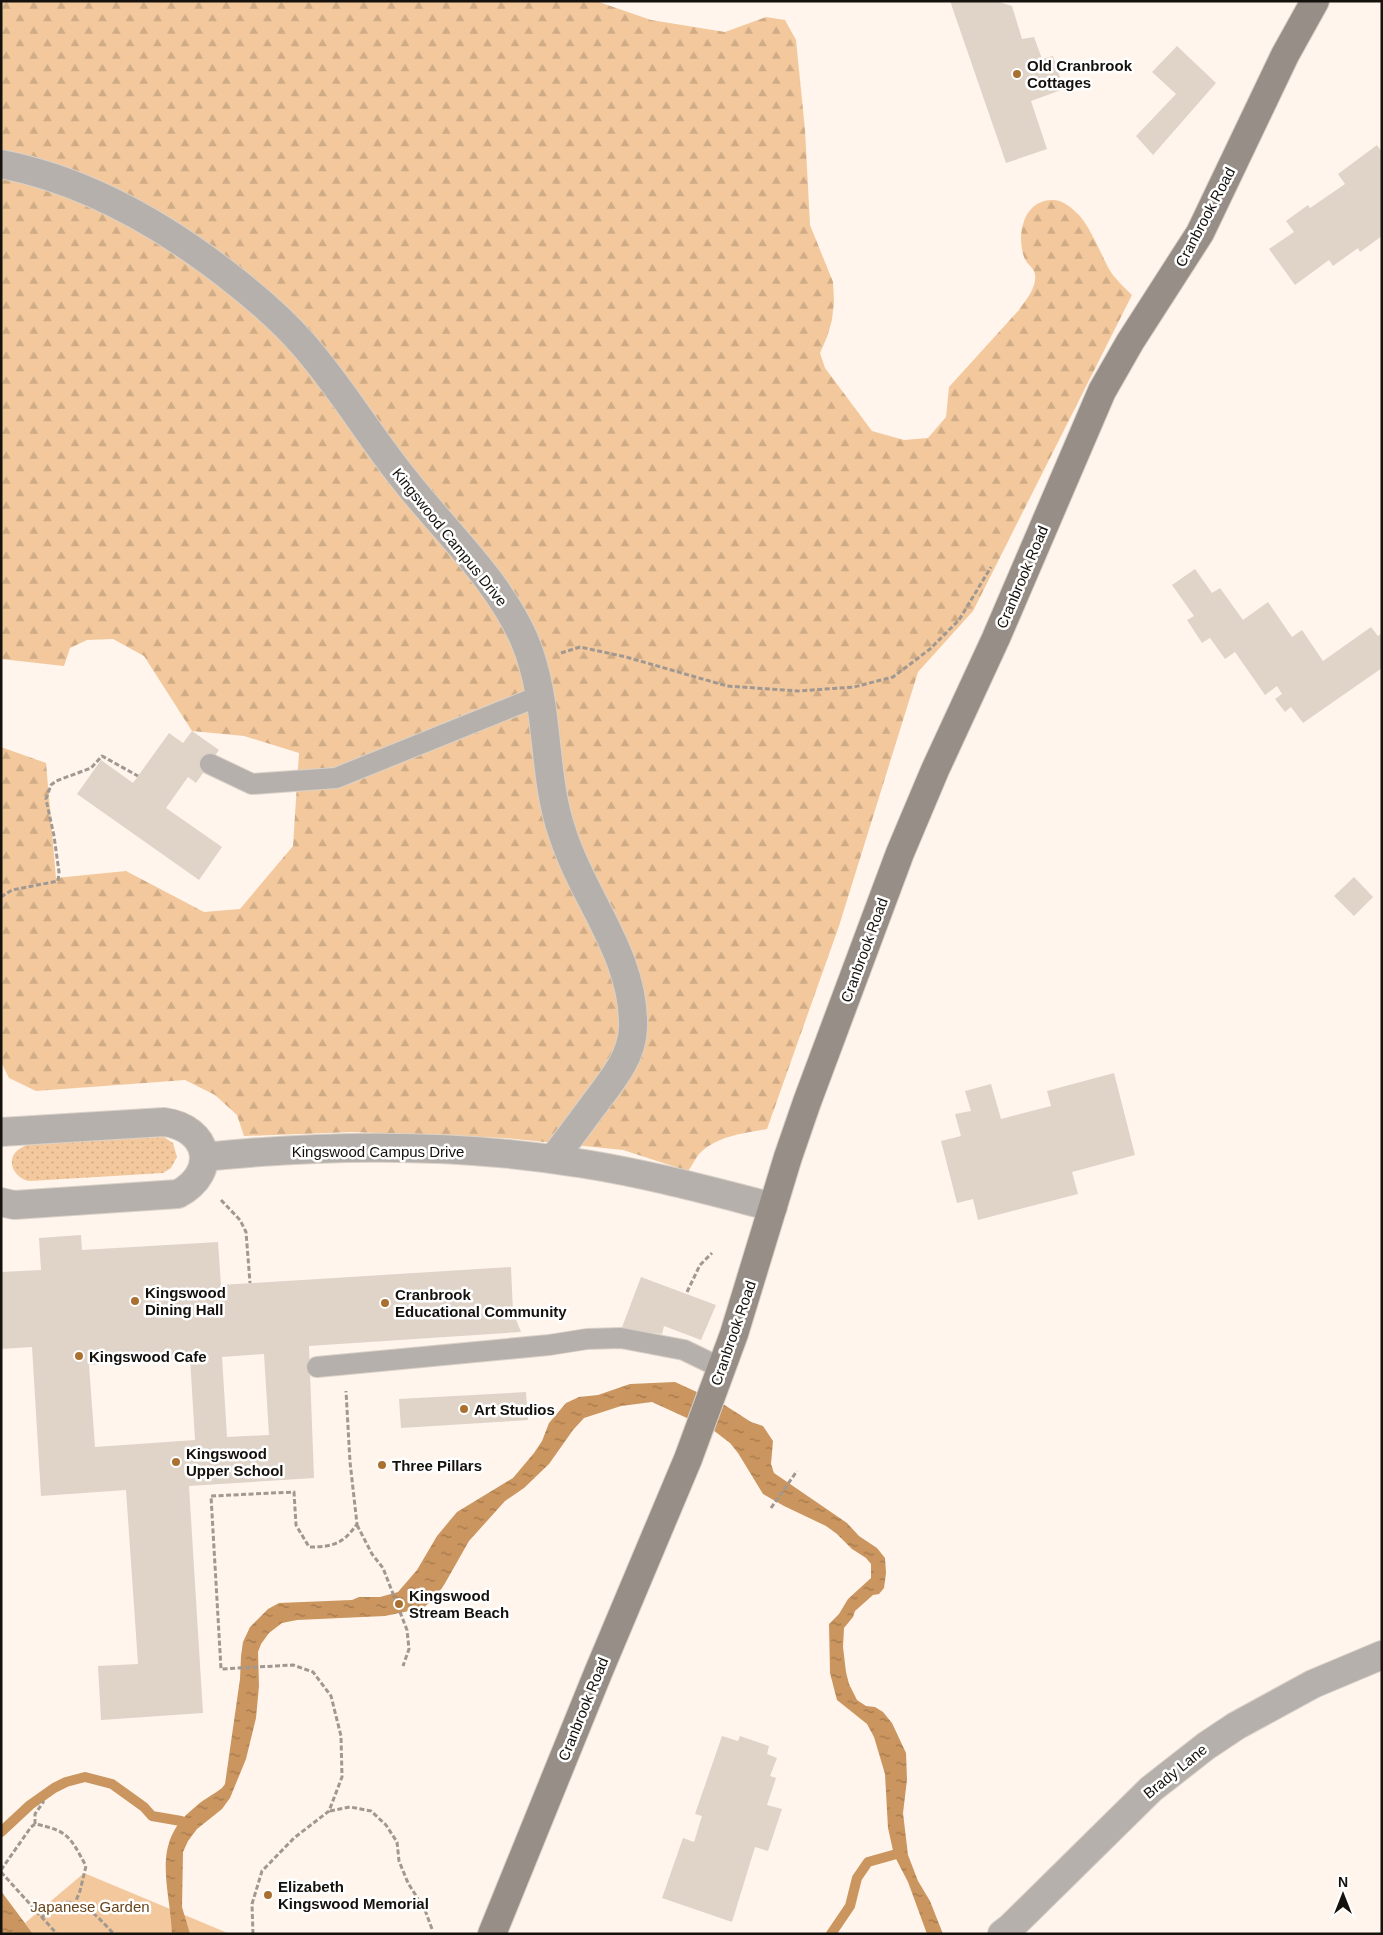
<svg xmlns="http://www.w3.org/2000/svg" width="1383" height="1935" viewBox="0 0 1383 1935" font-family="Helvetica,sans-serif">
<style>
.grass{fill:url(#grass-dots)}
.forest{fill:url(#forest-firs)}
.garden{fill:#f3c89d}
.water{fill:url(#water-ripples)}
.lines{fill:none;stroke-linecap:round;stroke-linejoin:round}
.stream{stroke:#ca955e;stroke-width:10}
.building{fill:#e0d4c9;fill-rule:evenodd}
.lane-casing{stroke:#dad1c8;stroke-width:22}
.street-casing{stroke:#dad1c8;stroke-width:30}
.secondary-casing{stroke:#dad1c8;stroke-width:30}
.path{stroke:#a09891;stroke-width:3;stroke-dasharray:5 2.5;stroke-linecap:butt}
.lane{stroke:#b5b0ab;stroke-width:20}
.street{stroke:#b5b0ab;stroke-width:28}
.secondary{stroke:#968e87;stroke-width:28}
.poi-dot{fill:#a9702f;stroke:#fff;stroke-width:2}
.labels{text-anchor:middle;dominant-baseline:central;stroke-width:5;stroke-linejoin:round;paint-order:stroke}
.poi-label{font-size:15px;font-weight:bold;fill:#15110d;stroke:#fff;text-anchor:start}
.street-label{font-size:15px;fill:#15110d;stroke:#fff}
.park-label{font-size:15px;fill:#69441a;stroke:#fff}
</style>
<defs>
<pattern id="grass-dots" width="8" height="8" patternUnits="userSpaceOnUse" patternTransform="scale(1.25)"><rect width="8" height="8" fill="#f3c89d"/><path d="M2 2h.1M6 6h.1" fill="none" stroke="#cfab86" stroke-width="1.8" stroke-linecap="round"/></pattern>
<pattern id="forest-firs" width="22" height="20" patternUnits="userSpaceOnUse" patternTransform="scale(1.25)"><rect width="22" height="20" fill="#f3c89d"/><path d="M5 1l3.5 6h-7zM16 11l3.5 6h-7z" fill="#cfab86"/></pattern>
<pattern id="water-ripples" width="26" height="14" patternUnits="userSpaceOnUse" patternTransform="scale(1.25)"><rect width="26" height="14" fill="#ca955e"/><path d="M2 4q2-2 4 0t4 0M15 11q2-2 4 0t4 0" fill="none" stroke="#a3784c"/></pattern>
</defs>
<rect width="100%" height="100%" fill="#fff5ec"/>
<path class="grass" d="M164,1137L173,1143L177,1157L171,1168L163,1173L30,1181C13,1179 4,1157 21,1148C25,1145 31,1144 37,1143Z"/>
<path class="forest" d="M1,1H596L651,20L725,32L766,17L785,20L796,40L805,130L810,225L833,282L834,301L832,320L827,337L820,353L825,368L872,431L904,440L928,438L946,417L949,387L1019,310C1025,301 1034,291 1035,280C1037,268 1027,266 1024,257C1016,233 1024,199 1054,200C1063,200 1073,209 1079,215C1090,227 1101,254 1109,269C1115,279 1124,287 1132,295L973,611L918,672L839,926L767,1129C745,1133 716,1136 699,1154C695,1159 692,1166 688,1171L623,1150L505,1138L352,1132L244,1136L237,1115L215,1095L185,1080L36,1091L9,1078L1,1062V747L46,763L56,878L126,871L204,912L240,909L293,846L299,753L244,736L192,731L144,656L113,639L87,640L70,648L64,666L1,659Z"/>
<path class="garden" d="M84,1873L230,1934H33L25,1923Z"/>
<path class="water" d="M675,1382L723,1404L751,1422L763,1426L773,1441L771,1464L774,1473L847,1523L859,1536L877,1548L885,1558L886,1573L884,1588L879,1594L873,1595L855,1611L853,1617L844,1628L843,1647L846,1672L849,1684L857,1700L866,1706L875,1707L883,1712L892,1723L906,1753L907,1780L903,1813L908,1855L918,1881L930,1901L943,1934H927L908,1882L894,1855L888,1828L885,1774L874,1737L867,1724L837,1700L830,1673L829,1624L839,1614L848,1599L871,1578V1564L866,1558L852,1549L837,1534L826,1526L784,1506L763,1494L738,1453L730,1443L713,1430L652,1402L621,1406L584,1418L573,1430L549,1464L524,1488L505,1501L469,1541L444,1585L434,1599L423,1608L385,1616L297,1620L282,1623L269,1633L261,1644L258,1652L259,1686L256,1718L246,1759L230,1798L222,1809L197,1829L188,1841L183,1852L182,1907L190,1934H172C170,1886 150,1843 194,1808C202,1800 213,1795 222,1788L225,1784L240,1679L241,1656L243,1642L250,1627L268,1609L279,1603L352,1600L359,1597H380L398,1592L417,1570L437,1536L457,1512L513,1478L534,1453L542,1441L549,1423L566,1403L579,1397L598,1395L630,1384Z
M1,1891L33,1934H1Z"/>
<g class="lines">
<path class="stream" d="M1,1832L30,1805L54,1788L66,1782L85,1777L112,1784L144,1807L152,1816L181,1821L190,1824
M831,1934L850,1906L857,1878L868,1862L900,1853"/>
</g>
<path class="building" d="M950,1H996L1012,6L1022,39L1034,37L1042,59L1053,56L1064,89L1031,101L1047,149L1006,163Z
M1177,46L1216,83L1153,155L1136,136L1176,94L1152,72Z
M1377,145L1382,152V236L1360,252L1358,248L1333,266L1329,260L1295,285L1269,249L1294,232L1286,221L1308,205L1310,208L1345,184L1338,174Z
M1195,569L1212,593L1220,588L1243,620L1268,602L1292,637L1302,630L1323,661L1371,627L1378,636L1382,633V668L1303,723L1291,707L1285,712L1275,699L1282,694L1277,686L1265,695L1235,652L1225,659L1210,638L1202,643L1187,620L1194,616L1172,585Z
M192,731L219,750L196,783L188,777L166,808L222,847L199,880L77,794L101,760L133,783L169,733L183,743Z
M1354,877L1373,897L1354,916L1334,896Z
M1114,1073L1135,1155L1072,1172L1078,1194L978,1220L973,1199L957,1203L941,1141L961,1136L955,1114L971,1111L965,1091L991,1084L1001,1119L1051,1106L1047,1091Z
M81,1235L82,1250L218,1242L221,1285L511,1267L513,1312L521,1332L309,1346L314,1478L189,1486L203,1713L101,1720L98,1666L138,1664L126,1490L41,1496L32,1347L1,1349V1272L41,1270L39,1238ZM264,1354L269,1435L227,1437L222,1357ZM190,1358L195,1440L95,1447L89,1365Z
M641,1277L716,1305L701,1340L664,1326L662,1334L621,1330Z
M526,1392L528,1420L401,1428L399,1399Z
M722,1736L738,1741L740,1736L769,1746L767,1754L777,1758L770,1776L776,1778L767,1805L782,1809L768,1851L755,1847L732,1922L662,1898L683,1838L694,1842L702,1816L695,1814Z"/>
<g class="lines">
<defs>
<path id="lane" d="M210,764L252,784L336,778L539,696
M317,1367L549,1345L587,1339L621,1338L684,1350L721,1368"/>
<path id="street" d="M1,164C89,181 167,227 236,282C260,301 283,321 303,344C341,387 371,439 408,484C447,533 498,580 524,639C551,702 541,773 563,835C584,900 635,956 633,1028C632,1059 609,1084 592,1107C579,1125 566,1142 553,1159
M1,1132L164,1122C209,1128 219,1172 178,1194L14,1205L1,1202
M204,1157C330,1144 460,1143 585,1164C648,1174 710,1191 773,1207
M1002,1934L1011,1927L1151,1789L1206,1746L1236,1726L1313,1684L1382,1655"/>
<path id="secondary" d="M492,1934L598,1673L688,1459L734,1334L788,1157L807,1102L900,853L935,770L996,638L1102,391L1130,342L1200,233L1285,55L1315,1"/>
</defs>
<use href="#lane" class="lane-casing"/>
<use href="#street" class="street-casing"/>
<use href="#secondary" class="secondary-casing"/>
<path class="path" d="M561,653L580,647L626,657L727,686L798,691L854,687L893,677L930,649L959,620L991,567
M1,897L12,890L58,881L59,872L54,836L46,799L51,785L56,781L91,768L102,756L138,776
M221,1200L240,1220L246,1232L250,1283
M687,1292L700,1265L712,1253
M771,1508L797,1471
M357,1525L372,1554L383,1568L407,1630L409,1649L403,1666
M330,1811L350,1807L371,1811L386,1825L397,1842L399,1861L408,1883L425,1910L432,1929
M35,1824V1814L44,1801
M1,1870L31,1827L35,1824C69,1831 70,1837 86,1866L80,1891L75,1903
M1,1872L57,1934
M41,1918C46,1914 52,1908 57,1905C81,1894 99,1919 114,1934
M253,1934L252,1904L262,1871L294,1838L329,1811L342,1777L341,1736L331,1696L313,1672L293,1665L221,1669L211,1496L294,1492L296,1525L309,1547C333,1547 343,1544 357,1524L350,1462L346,1391"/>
<use href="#lane" class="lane"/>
<use href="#street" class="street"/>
<use href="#secondary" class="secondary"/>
</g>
<g class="poi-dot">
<circle cx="1017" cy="74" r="5"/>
<circle cx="135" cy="1301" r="5"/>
<circle cx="385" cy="1303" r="5"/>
<circle cx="79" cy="1356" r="5"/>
<circle cx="464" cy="1409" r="5"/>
<circle cx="176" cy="1462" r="5"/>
<circle cx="382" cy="1465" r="5"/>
<circle cx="399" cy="1604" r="5"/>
<circle cx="268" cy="1895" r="5"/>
</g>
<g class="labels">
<g class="poi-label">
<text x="1027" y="65">Old Cranbrook<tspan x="1027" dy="17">Cottages</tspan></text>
<text x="145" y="1292">Kingswood<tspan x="145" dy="17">Dining Hall</tspan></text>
<text x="395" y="1294">Cranbrook<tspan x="395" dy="17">Educational Community</tspan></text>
<text x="89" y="1356">Kingswood Cafe</text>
<text x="474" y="1409">Art Studios</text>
<text x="186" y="1453">Kingswood<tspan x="186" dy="17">Upper School</tspan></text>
<text x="392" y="1465">Three Pillars</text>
<text x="409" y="1595">Kingswood<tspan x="409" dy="17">Stream Beach</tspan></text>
<text x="278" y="1886">Elizabeth<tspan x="278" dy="17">Kingswood Memorial</tspan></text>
</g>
<g class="street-label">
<text transform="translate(1205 217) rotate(-62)">Cranbrook Road</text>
<text transform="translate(450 537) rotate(51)">Kingswood Campus Drive</text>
<text transform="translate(1022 577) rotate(-67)">Cranbrook Road</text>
<text transform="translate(864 950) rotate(-70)">Cranbrook Road</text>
<text x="378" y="1151">Kingswood Campus Drive</text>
<text transform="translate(733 1333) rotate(-71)">Cranbrook Road</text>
<text transform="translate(583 1709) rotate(-68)">Cranbrook Road</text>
<text transform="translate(1175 1771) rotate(-39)">Brady Lane</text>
</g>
<g class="park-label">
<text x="90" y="1906">Japanese Garden</text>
</g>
</g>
<rect width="1383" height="1935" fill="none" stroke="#15110d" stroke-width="5"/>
<g transform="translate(1343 1895)" stroke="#ffffff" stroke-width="4" paint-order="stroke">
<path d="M0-4L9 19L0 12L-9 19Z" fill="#15110d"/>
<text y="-8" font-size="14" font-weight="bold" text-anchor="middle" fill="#15110d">N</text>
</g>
</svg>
